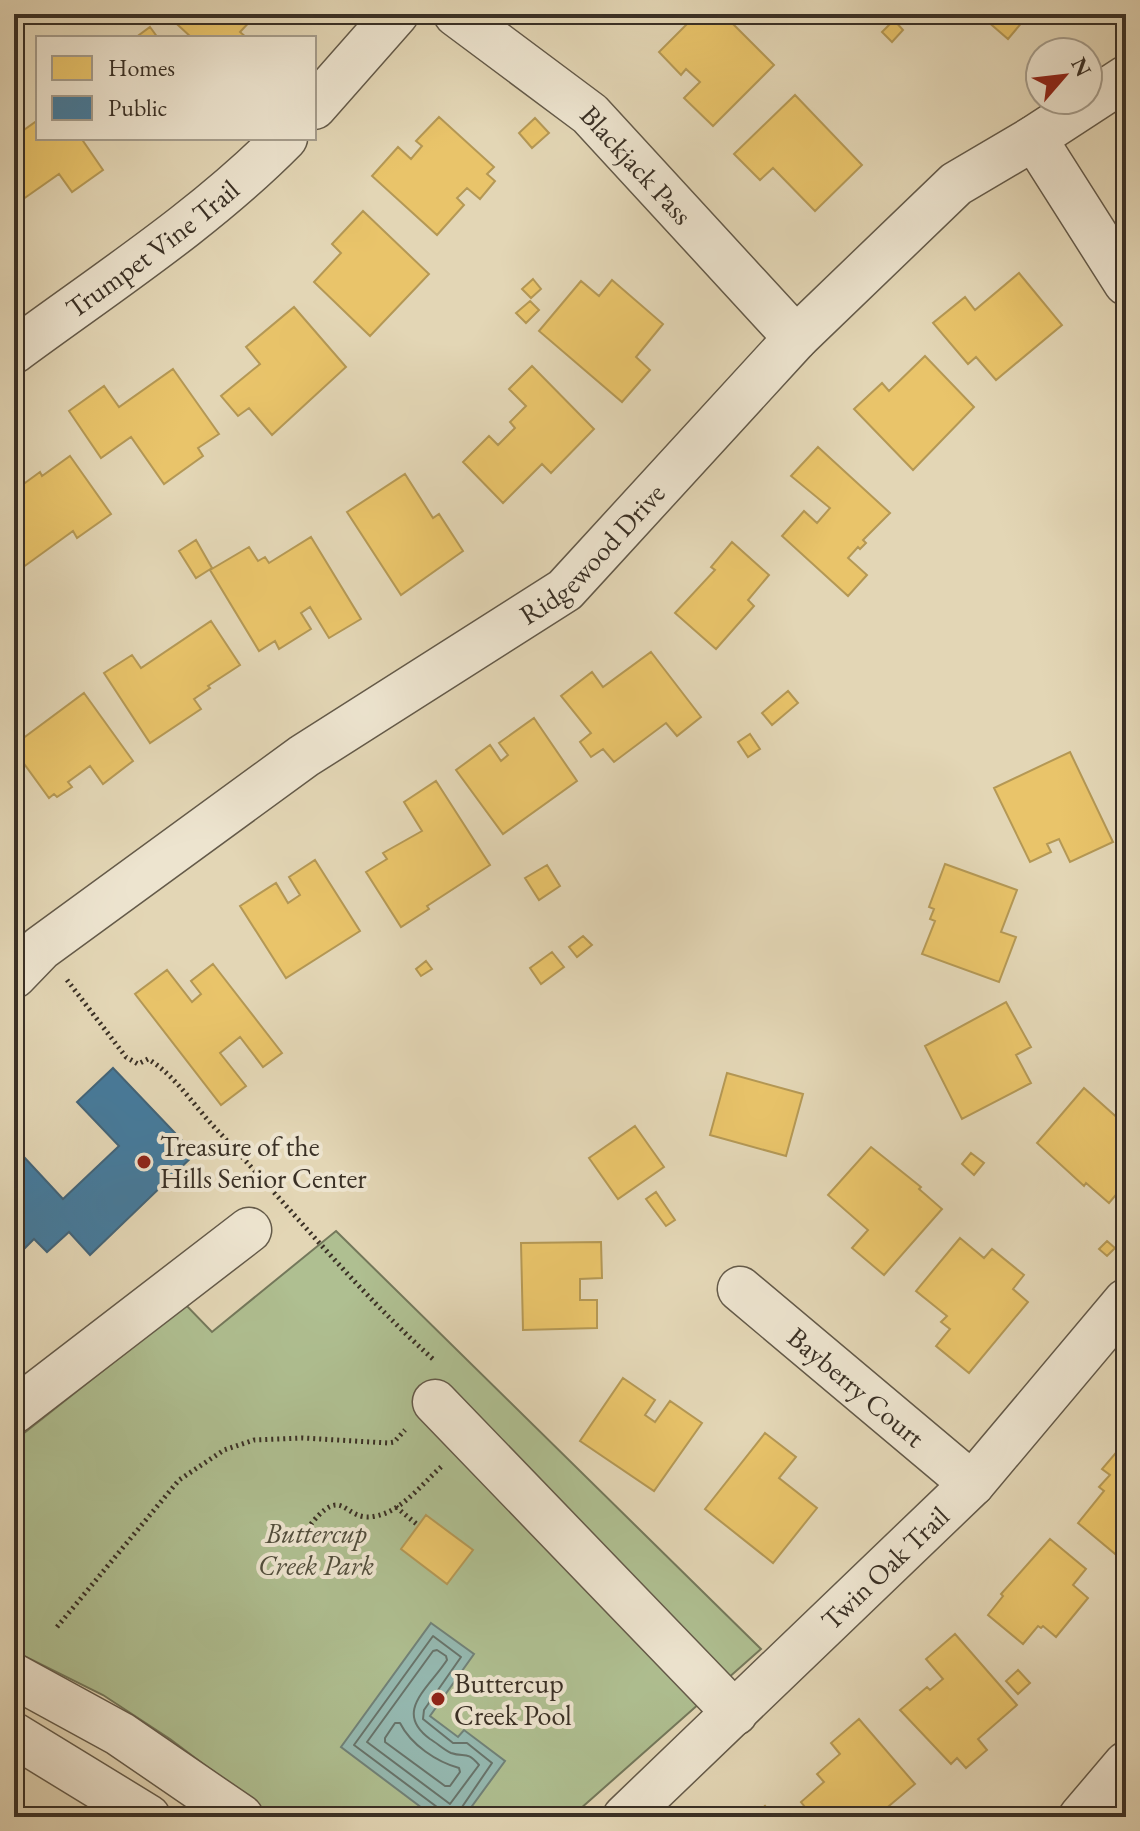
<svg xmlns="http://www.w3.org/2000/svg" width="1140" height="1831" viewBox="0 0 1140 1831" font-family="'EB Garamond',serif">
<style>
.green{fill:#afbf91;stroke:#74785b;stroke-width:2}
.water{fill:#95b9b1;stroke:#718279;stroke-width:2}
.homes{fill:#e9c46a;stroke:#b49855;stroke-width:2}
.public{fill:#457b9d;stroke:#426479;stroke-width:2}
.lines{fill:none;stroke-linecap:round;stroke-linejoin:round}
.shore{stroke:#68746b;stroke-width:2}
.minor-casing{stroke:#645a49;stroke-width:47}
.path{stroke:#3a3025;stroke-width:5;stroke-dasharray:2 4;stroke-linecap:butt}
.minor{stroke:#ede4cf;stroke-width:44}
.poi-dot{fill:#8f2418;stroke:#ede4cf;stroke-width:3}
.labels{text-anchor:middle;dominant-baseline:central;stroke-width:8;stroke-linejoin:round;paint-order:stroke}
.street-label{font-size:28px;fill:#3a3025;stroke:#ede4cf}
.poi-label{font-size:28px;fill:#3a3025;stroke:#ede4cf;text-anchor:start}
.park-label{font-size:28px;font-style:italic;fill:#514d3b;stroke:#ede4cf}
</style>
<rect width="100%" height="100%" fill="#e3d6b5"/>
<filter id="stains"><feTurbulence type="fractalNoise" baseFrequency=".0025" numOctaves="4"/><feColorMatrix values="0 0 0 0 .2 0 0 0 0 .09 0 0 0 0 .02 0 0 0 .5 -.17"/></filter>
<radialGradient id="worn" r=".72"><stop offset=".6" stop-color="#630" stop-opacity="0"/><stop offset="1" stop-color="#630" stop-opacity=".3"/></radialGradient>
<path class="green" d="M336,1231L761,1649L571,1817H274L170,1739L103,1695L14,1651V1441L186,1305L212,1332Z"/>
<path class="water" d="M431,1623L474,1654L430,1716L458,1737L464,1730L505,1761L464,1817H434L341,1747Z"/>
<path class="homes" d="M166,14H257L240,32L247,38H192Z
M697,14H723L774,65L713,126L684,98L700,82L686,69L681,75L659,52Z
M979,14H1029L1008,39Z
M894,20L903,30L892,42L882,32Z
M150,27L158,38H135Z
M795,95L862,165L815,211L773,168L760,180L734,154Z
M439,117L494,167L487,174L495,181L480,199L467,188L457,198L464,205L437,235L372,176L398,147L411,159L422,146L416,141Z
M535,118L549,133L532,148L519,133Z
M38,120V138H81L103,170L72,192L59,174L19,202L14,196V137Z
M363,211L429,274L370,336L314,282L341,253L332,244Z
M1019,273L1062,325L996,380L976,357L968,364L933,323L965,297L975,310Z
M533,279L541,289L531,298L522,289Z
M612,280L663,324L636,357L650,370L622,402L539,331L581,281L599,296Z
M530,301L539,310L526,323L516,313Z
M294,307L346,367L272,435L249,408L238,416L221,396L260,364L246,347Z
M925,356L974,407L913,470L854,409L882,383L889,391Z
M532,366L594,429L551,473L542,464L503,503L463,462L489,436L498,445L515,428L510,422L526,406L509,389Z
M173,369L219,434L198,448L203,456L164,484L131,437L101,458L69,411L104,386L119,407Z
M818,447L890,513L863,540L866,543L860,549L858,547L848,558L867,575L848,596L782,536L804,511L817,523L830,508L791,476Z
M70,456L111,514L77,538L73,531L22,568L14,558V491L40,472L42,476Z
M405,474L433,518L439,514L463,551L401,595L347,512Z
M311,537L361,619L329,638L310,607L301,613L311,629L279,649L275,641L259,651L210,570L249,547L258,561L265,557L269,563Z
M196,540L212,568L196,578L179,551Z
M732,542L769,575L748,600L754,606L716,649L675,613L715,570L711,567Z
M211,621L240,665L208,686L210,688L194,699L201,709L150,743L104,673L132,655L141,668Z
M651,652L701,717L677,736L666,723L614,762L603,749L591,757L580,742L591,733L561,696L592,672L603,687Z
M788,691L798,703L772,725L762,713Z
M84,693L133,761L103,784L90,766L68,782L72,787L57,797L54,794L49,798L14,750V745Z
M534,718L577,781L503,834L456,770L490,745L501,761L508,755L499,743Z
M750,734L760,749L748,757L738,742Z
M1070,752L1113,842L1070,862L1059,839L1047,844L1051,852L1030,862L994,788Z
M436,781L490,865L427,906L429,909L401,927L366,872L387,859L383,853L422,831L404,802Z
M315,860L360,931L286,978L240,906L276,883L288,903L300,895L289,877Z
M945,864L1017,890L1001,932L1016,937L999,982L922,954L935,921L930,919L934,909L929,907Z
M547,865L560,886L539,900L525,878Z
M583,936L592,945L577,957L569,947Z
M552,952L564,967L541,984L530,968Z
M426,961L432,969L421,976L416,969Z
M213,964L282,1053L263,1067L240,1037L220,1053L246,1086L221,1105L135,994L167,970L192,1002L201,994L191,981Z
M1006,1002L1031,1047L1016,1055L1031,1083L962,1119L925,1046Z
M727,1073L803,1094L786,1156L710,1135Z
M1084,1088L1121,1121L1126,1115V1183L1109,1203L1086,1183L1084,1186L1037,1143Z
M635,1126L664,1167L618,1199L589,1158Z
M871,1147L921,1187L919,1189L942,1209L884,1275L852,1248L868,1230L828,1195Z
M971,1153L984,1163L974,1175L962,1164Z
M656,1192L675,1220L666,1226L646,1199Z
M960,1238L984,1258L992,1249L1024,1275L1013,1289L1028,1302L969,1373L936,1346L950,1329L941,1322L947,1316L916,1291Z
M1107,1241L1115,1248L1107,1256L1099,1249Z
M601,1242L602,1278L580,1279V1300H597V1328L523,1330L521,1243Z
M623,1378L655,1400L645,1415L655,1422L670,1401L702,1423L654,1491L580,1441Z
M765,1433L796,1457L779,1478L817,1508L773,1563L705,1509Z
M1126,1441V1563L1078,1523L1104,1491L1099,1487L1110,1475L1102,1469Z
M426,1515L473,1550L447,1584L401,1549Z
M1050,1539L1086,1569L1073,1585L1088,1598L1056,1637L1043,1626L1041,1628L1038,1626L1023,1644L988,1615L1003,1596L1001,1594Z
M955,1634L1017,1705L978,1739L987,1750L966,1768L957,1758L951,1764L900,1710L927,1687L930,1690L943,1679L926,1659Z
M1018,1670L1030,1683L1018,1694L1006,1681Z
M859,1719L915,1784L876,1817H813L801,1802L824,1782L817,1774L840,1754L831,1743Z
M765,1806L775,1817H752Z"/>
<path class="public" d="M113,1068L195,1154L90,1255L69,1232L47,1252L34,1239L19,1254L16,1251L14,1253V1167L24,1157L63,1199L119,1146L77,1102Z"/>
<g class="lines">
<path class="shore" d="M437,1650L446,1656L447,1660C428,1689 393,1712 430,1739C437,1743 444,1750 451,1753C465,1758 466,1750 479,1765L450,1804L367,1742L433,1651Z
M395,1723H400C411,1745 437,1762 459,1768L460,1772L450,1786H445L385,1742V1738Z
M440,1817L437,1807L354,1745L433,1636L461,1657L424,1710L423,1719L453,1743H467L492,1763L460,1810L459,1817"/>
<defs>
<g id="minor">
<path id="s1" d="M456,14L590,114L796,338"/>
<path d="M314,107L396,14"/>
<path d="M1034,138L1126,283"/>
<path id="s2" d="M14,351C106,283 204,220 285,138"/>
<path id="s3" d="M14,976L41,948L304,756L565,590L796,338L956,184L1034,138L1126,78"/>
<path id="s4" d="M740,1289L972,1484"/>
<path d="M435,1402L735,1713"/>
<path d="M14,1411L249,1230"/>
<path d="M14,1676L120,1734L241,1817"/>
<path d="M14,1735L148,1817"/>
<path id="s5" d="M625,1817L972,1484L1126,1301"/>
<path d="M1081,1817L1126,1764"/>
</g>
</defs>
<use href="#minor" class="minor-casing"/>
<path class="path" d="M67,980L126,1057L138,1064L148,1059C176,1076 194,1106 216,1129C289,1206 355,1289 434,1360
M396,1507L419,1526
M307,1529C345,1479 342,1524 376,1516C402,1511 423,1483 442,1466
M57,1627L179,1480L224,1450L254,1440L303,1438L388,1443L394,1442L405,1430"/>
<use href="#minor" class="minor"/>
</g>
<g class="poi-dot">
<circle cx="144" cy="1162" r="8"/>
<circle cx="438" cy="1699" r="8"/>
</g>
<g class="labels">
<g class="street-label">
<text stroke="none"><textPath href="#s1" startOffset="236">Blackjack Pass</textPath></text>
<text stroke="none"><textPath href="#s2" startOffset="172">Trumpet Vine Trail</textPath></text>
<text stroke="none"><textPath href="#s3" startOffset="718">Ridgewood Drive</textPath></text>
<text stroke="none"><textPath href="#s4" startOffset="152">Bayberry Court</textPath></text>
<text stroke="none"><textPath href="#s5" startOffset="360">Twin Oak Trail</textPath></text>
</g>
<g class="poi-label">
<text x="160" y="1146">Treasure of the<tspan x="160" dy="32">Hills Senior Center</tspan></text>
<text x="454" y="1683">Buttercup<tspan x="454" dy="32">Creek Pool</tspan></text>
</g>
<g class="park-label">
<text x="316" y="1533">Buttercup<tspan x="316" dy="32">Creek Park</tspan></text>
</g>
</g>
<rect width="1140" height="1831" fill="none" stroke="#e3d6b5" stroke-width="48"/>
<rect x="16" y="16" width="1108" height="1799" fill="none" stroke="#3a3025" stroke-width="4"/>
<rect x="24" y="24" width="1092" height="1783" fill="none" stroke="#3a3025" stroke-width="2"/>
<rect x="36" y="36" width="280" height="104" fill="#ede4cf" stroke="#a59c8b" stroke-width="2"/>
<rect x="52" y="56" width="40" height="24" fill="#e9c46a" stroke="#a59c8b" stroke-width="2"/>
<text x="108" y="76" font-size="24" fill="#3a3025">Homes</text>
<rect x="52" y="96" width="40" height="24" fill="#457b9d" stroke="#a59c8b" stroke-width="2"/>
<text x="108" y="116" font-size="24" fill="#3a3025">Public</text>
<g transform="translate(1064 76) rotate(62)"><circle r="38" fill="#ede4cf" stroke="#a59c8b" stroke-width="2"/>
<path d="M0-6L14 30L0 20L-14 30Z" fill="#8f2418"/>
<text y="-12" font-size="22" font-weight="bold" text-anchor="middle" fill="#3a3025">N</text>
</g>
<rect width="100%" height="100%" filter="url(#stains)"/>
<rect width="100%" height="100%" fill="url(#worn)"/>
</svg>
